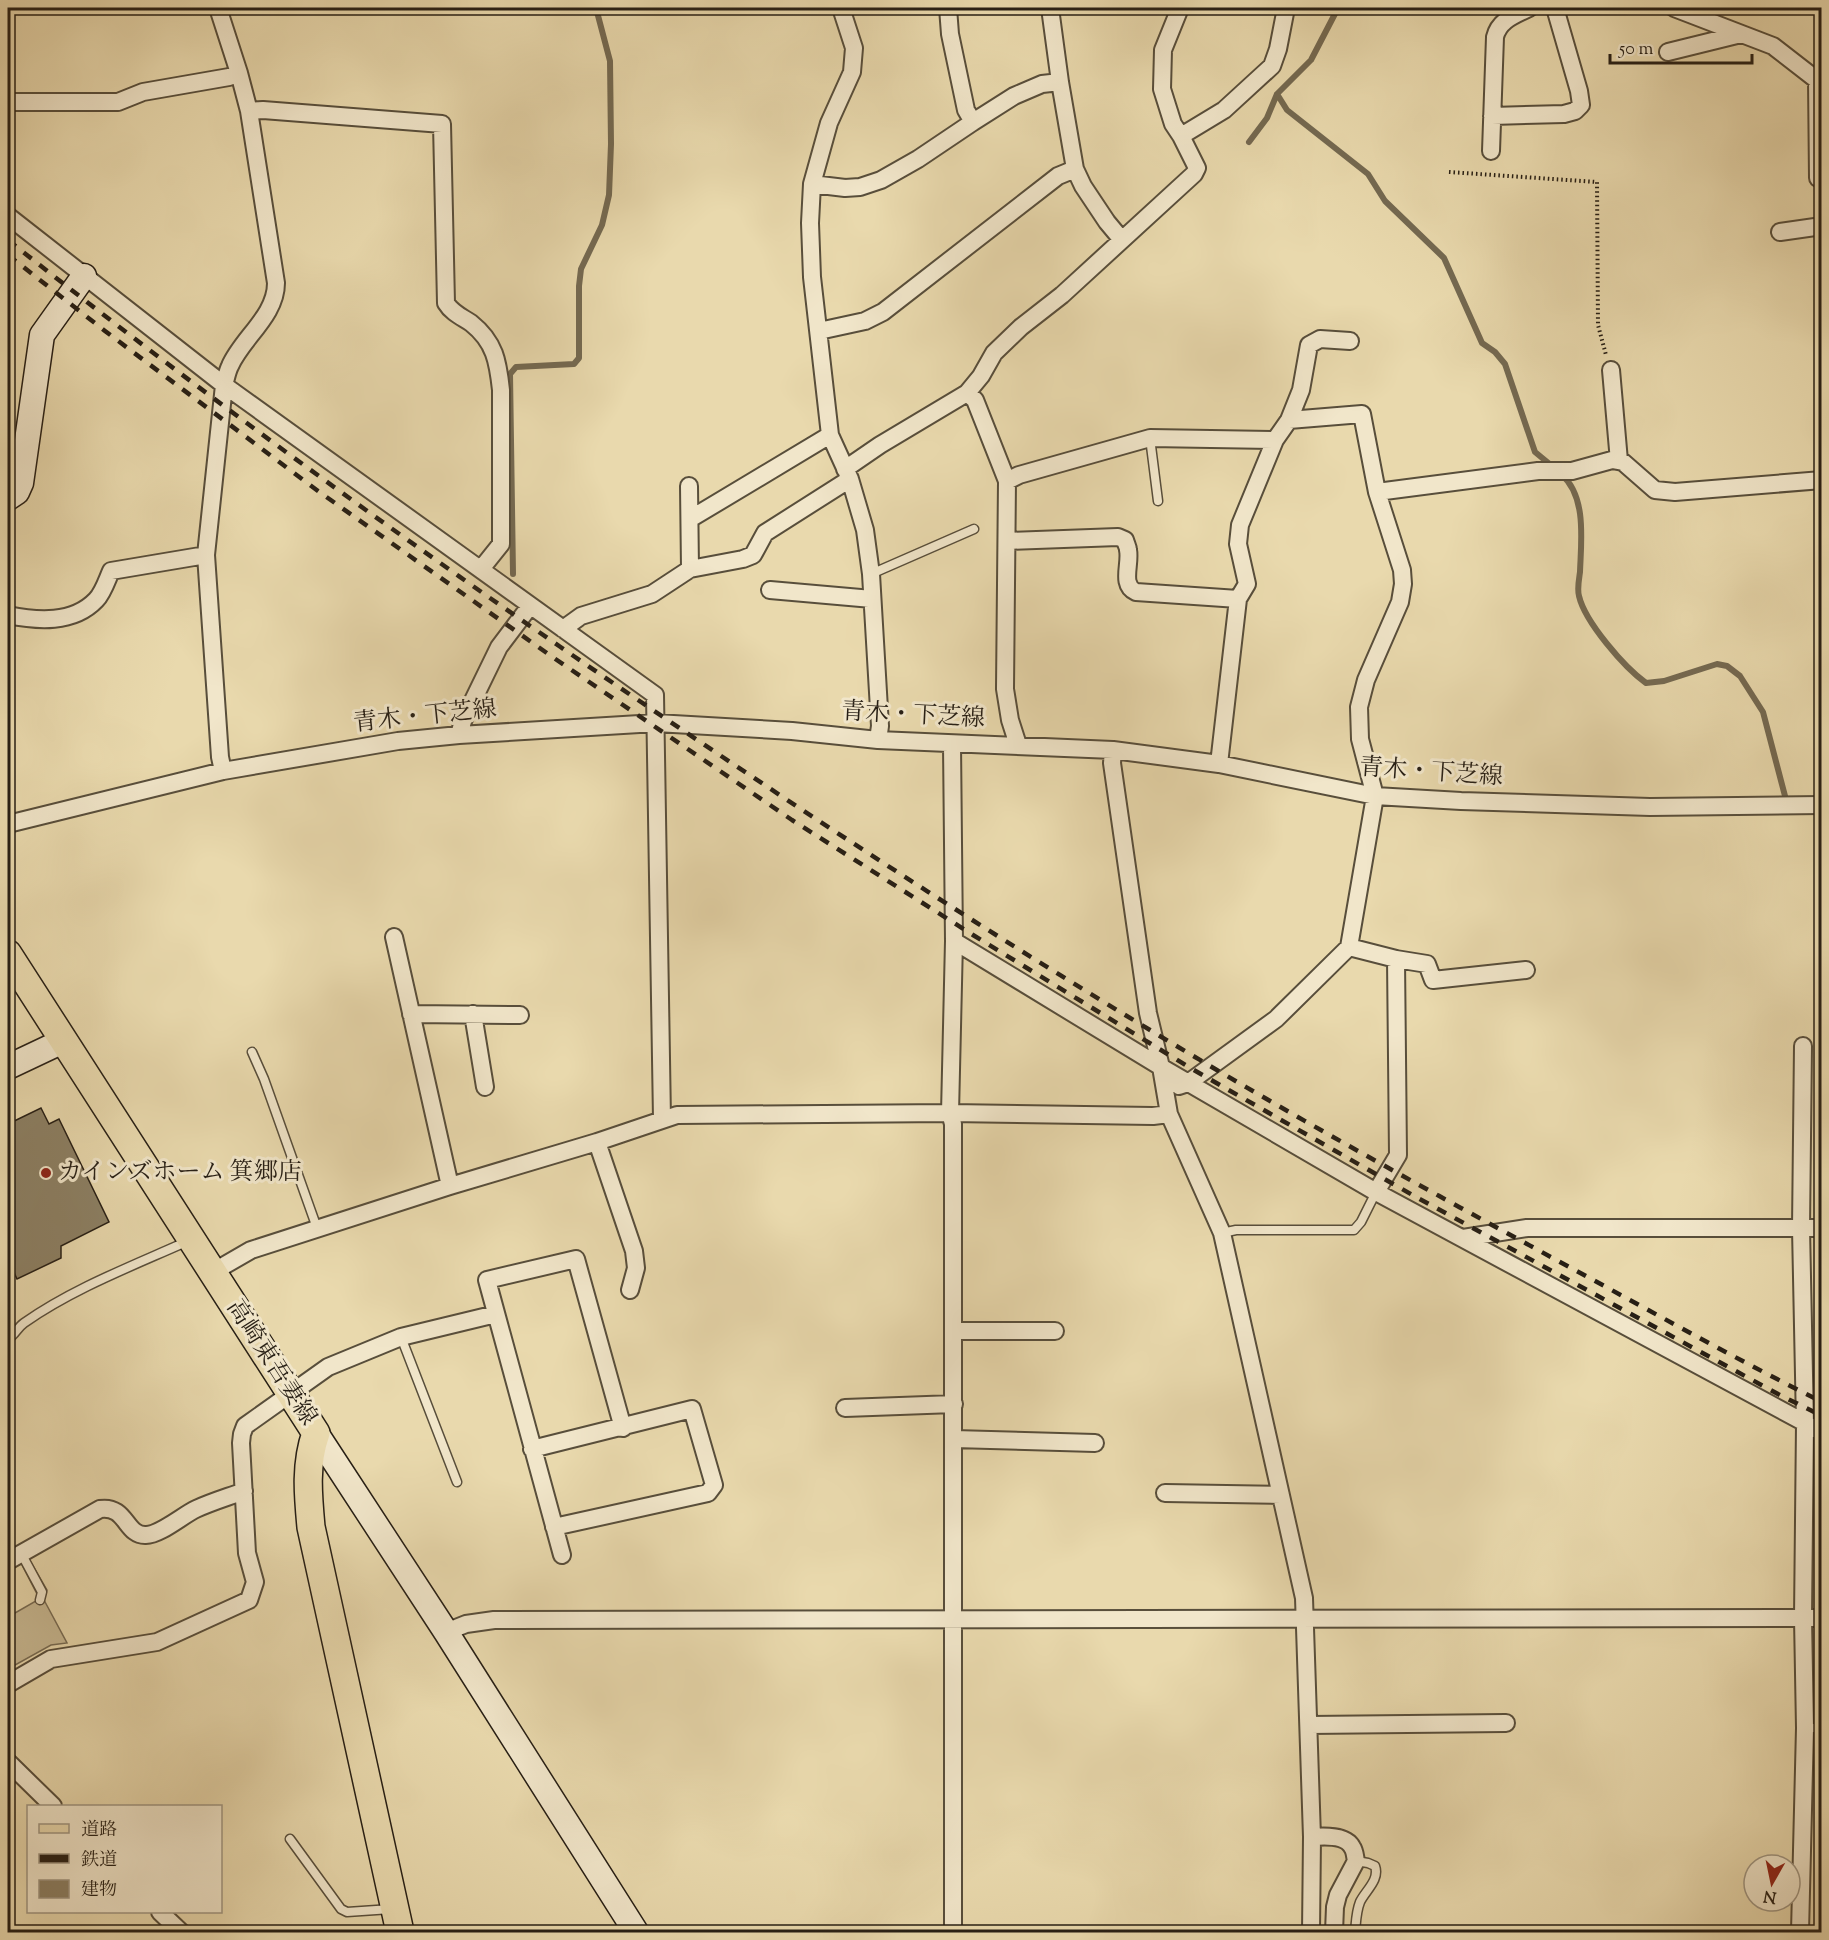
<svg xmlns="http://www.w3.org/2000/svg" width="1829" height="1940" viewBox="0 0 1829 1940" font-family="'Sorts Mill Goudy','Noto Serif JP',serif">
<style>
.green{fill:#c8b993;stroke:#786c54;stroke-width:1.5}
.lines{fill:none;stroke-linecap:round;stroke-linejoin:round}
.stream{stroke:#746951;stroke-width:6}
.building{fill:#8c8064;stroke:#271f15;stroke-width:1.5}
.lane-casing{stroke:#584e3b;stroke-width:11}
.street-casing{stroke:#584e3b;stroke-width:20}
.secondary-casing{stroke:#271f15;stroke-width:27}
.primary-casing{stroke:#271f15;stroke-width:30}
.path{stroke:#271f15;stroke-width:4;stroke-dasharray:1.5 3;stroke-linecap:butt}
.lane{stroke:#f1e6ca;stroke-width:8}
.street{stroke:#f1e6ca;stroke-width:16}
.secondary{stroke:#f1e6ca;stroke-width:24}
.primary{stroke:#e9d9ad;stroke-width:27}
.rail{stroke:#271f15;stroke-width:4.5;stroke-dasharray:10 10;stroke-linecap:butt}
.poi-dot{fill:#8f2418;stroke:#f1e6ca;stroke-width:2}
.labels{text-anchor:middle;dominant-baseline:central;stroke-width:6;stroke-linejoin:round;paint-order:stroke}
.street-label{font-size:24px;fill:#271f15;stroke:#f1e6ca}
.poi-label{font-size:24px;fill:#271f15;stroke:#f1e6ca;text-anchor:start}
</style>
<rect width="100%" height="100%" fill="#e9d9ad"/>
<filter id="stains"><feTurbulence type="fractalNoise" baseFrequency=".00333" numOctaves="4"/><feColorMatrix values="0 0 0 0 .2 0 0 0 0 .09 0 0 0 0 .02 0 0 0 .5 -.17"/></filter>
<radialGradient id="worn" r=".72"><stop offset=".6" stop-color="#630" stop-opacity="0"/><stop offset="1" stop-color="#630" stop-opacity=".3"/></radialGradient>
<path class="green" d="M29,1559L47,1590L44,1600L67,1643L51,1645L8,1669V1617L36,1601L38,1596L21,1563Z"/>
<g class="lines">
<path class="stream" d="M1277,94L1287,110L1368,174L1385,201L1444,258L1482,343L1495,352L1505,364L1535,452L1552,466
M1249,142L1267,118L1277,94L1311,60L1338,8
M1562,475C1587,497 1581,542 1580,572C1579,579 1577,589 1579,596C1585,622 1624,667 1646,683L1664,681L1717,664L1727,666L1740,676L1763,712L1785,796
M513,574L510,374L516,367L574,364L579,358V286L581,269L602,225L609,195L611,144L610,61L596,8"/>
</g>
<path class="building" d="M41,1108L49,1124L59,1119L109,1222L61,1246V1258L17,1279L8,1259V1124Z"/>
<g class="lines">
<defs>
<path id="lane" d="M1150,438L1158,501
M871,574L974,529
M252,1052L264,1079L317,1228
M1222,1233L1236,1230H1354L1361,1222L1376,1192
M401,1337L457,1482
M8,1339C15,1335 17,1328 24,1323C71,1290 127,1268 179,1245L187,1239
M21,1553L42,1592L40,1600
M1805,1728H1822
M290,1839L341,1909L347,1912L391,1909
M1355,1932C1356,1923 1356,1912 1360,1902C1365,1891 1380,1880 1375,1866L1368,1863L1356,1861"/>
<path id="street" d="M218,8L239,73L249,111L276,283C276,316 242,338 230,366C227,372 226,379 224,385L206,555L220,757L223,771
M841,8L854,48L852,72L829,123L812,184L810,223L812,277L830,435L850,479L865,530L871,574L880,726L878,740
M948,8L950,34L966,110L973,122
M1050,8L1060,82L1075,169L1083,186L1107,222L1122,240
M1674,8L1773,46L1822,84
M1668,52L1741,34
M1817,80L1818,178
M8,102H118L143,92L229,77L239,73
M249,111L263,110L442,124L446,303C452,313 462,317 471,323C495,342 498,362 501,390V544L481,569
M1492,116L1564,114L1575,111L1581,105L1579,91L1555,8
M1181,136L1224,110L1272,66L1278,49L1286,8
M1491,151L1495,37C1499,20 1515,15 1529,8
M812,184L845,188L860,187L881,180L918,159L973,122L1014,96L1042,84L1060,82
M8,216L224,385L655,695L662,1119
M1780,232L1822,226
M819,331L865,321L883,312L1058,176L1075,169
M1611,370L1619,461
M967,393L975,400L1007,481L1005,689L1010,720L1018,745
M845,469L880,445L967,393L981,376L994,353L1021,327L1062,295L1194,174L1197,168L1181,136L1173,124L1162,89L1163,50L1180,8
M1007,481L1019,475L1150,438L1275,440
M689,486L690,569
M1377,492L1538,471H1572L1612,460L1623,462L1655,490L1675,492L1822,480
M690,519L830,435
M1007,541L1118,537L1125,540C1126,544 1128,547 1128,550C1131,564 1120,585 1136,592L1238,599
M770,590L872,599
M8,615C37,621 73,624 96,600C103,593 107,580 111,571L206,555
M563,629L581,616L652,594L690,569L743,559L753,555L765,533L850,479
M459,735L463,721L499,647L530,606
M952,744L954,941L950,1113L953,1124V1932
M1113,750L1112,763L1148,1013L1161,1067L1169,1114L1222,1233L1304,1598L1312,1837L1311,1932
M1219,764L1238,599L1247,584L1238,544L1240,525L1275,440L1289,420L1301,390L1309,345L1320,339L1350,341
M8,824L223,771L398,741L459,735L656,723L792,731L878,740L1113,750L1219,764L1375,796L1461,801L1650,807L1822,805
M394,937L450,1186
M954,941L1161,1067L1376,1192L1822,1432
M1349,947L1396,959L1398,1155L1376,1192
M1396,959L1427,964L1433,980L1526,970
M411,1014L520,1015
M473,1014L485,1087
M1179,1086L1188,1083L1276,1019L1349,947L1375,796L1360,739L1359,707L1366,680L1400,602L1403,584L1402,570L1377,492L1362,414L1289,420
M597,1142L634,1251L636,1268L630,1290
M1463,1238L1527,1228H1822
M213,1272L251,1250L450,1186L597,1142L677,1115L950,1113L1153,1116L1169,1114
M954,1331H1055
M845,1408L954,1404
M954,1439L1095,1443
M532,1449L692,1409L714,1485L708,1493L554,1527
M1165,1493L1281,1495
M562,1555L487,1280L576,1259L623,1428
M8,1561L100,1509C127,1505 125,1536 146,1535C160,1535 183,1515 196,1509C211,1502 228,1497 244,1491
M446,1632L466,1624L494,1620L1822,1618
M8,1684L51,1659L157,1642L249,1600L255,1582L247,1553L241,1443L242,1434L245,1426L328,1367L401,1337L496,1314
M1309,1725L1506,1723
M8,1762L53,1806
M1312,1837C1324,1836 1346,1835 1352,1847C1355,1851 1355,1857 1356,1861L1338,1895L1335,1907L1334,1932
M160,1912L181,1932
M1800,1932L1805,1728L1803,1618L1805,1424L1801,1228L1803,1046"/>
<path id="secondary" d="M8,498L17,492L21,483L42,335L84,276
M8,1067L63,1041
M316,1433L446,1632L636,1932"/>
<path id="primary" d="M8,954L316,1433C305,1464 308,1495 311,1527L400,1932"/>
</defs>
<use href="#lane" class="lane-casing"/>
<use href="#street" class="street-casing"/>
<use href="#secondary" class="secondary-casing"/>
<use href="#primary" class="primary-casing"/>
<path class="path" d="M1449,172L1597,182L1598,325L1606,355"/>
<use href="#lane" class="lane"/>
<use href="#street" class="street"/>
<use href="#secondary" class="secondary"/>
<use href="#primary" class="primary"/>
<path class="rail" d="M8,240C212,402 423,554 638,700C821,824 1005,944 1195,1057C1319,1131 1446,1200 1573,1269C1656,1314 1738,1360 1822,1402
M8,255L105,331L318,491L551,656L792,820L973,935L1192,1069L1416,1197L1778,1394L1822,1416"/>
</g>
<circle class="poi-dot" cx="46" cy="1173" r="6"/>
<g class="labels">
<g class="street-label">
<text transform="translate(913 716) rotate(3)">青木・下芝線</text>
<text transform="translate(425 717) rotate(-6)">青木・下芝線</text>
<text transform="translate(1431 773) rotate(4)">青木・下芝線</text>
<text transform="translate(271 1363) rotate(57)">高崎東吾妻線</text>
</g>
<g class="poi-label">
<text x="58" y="1173">カインズホーム 箕郷店</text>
</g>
</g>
<rect width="1829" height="1940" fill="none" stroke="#e9d9ad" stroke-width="30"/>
<rect x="9" y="9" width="1811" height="1922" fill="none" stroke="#271f15" stroke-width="3"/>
<rect x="15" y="15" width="1799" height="1910" fill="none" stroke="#271f15" stroke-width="1.5"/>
<rect x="27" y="1805" width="195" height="108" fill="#f1e6ca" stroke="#a09682" stroke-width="1.5"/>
<rect x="39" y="1824" width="30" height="9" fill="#e9d9ad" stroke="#a09682" stroke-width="1.5"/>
<text x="81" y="1835" font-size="18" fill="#271f15">道路</text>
<rect x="39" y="1854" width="30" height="9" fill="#271f15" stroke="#a09682" stroke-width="1.5"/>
<text x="81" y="1865" font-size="18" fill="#271f15">鉄道</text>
<rect x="39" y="1880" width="30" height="18" fill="#8c8064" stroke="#a09682" stroke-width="1.5"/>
<text x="81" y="1895" font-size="18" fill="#271f15">建物</text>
<g transform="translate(1772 1883) rotate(189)"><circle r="28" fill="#f1e6ca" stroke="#a09682" stroke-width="1.5"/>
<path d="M0-4.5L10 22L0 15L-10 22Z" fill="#8f2418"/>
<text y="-9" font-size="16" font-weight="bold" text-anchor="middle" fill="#271f15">N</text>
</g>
<path d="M1610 54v9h142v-9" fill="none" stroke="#271f15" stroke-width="3"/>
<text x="1619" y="54" font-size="18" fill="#271f15" stroke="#f1e6ca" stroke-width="4.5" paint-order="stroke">50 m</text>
<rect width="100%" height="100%" filter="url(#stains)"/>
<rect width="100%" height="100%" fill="url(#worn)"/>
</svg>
